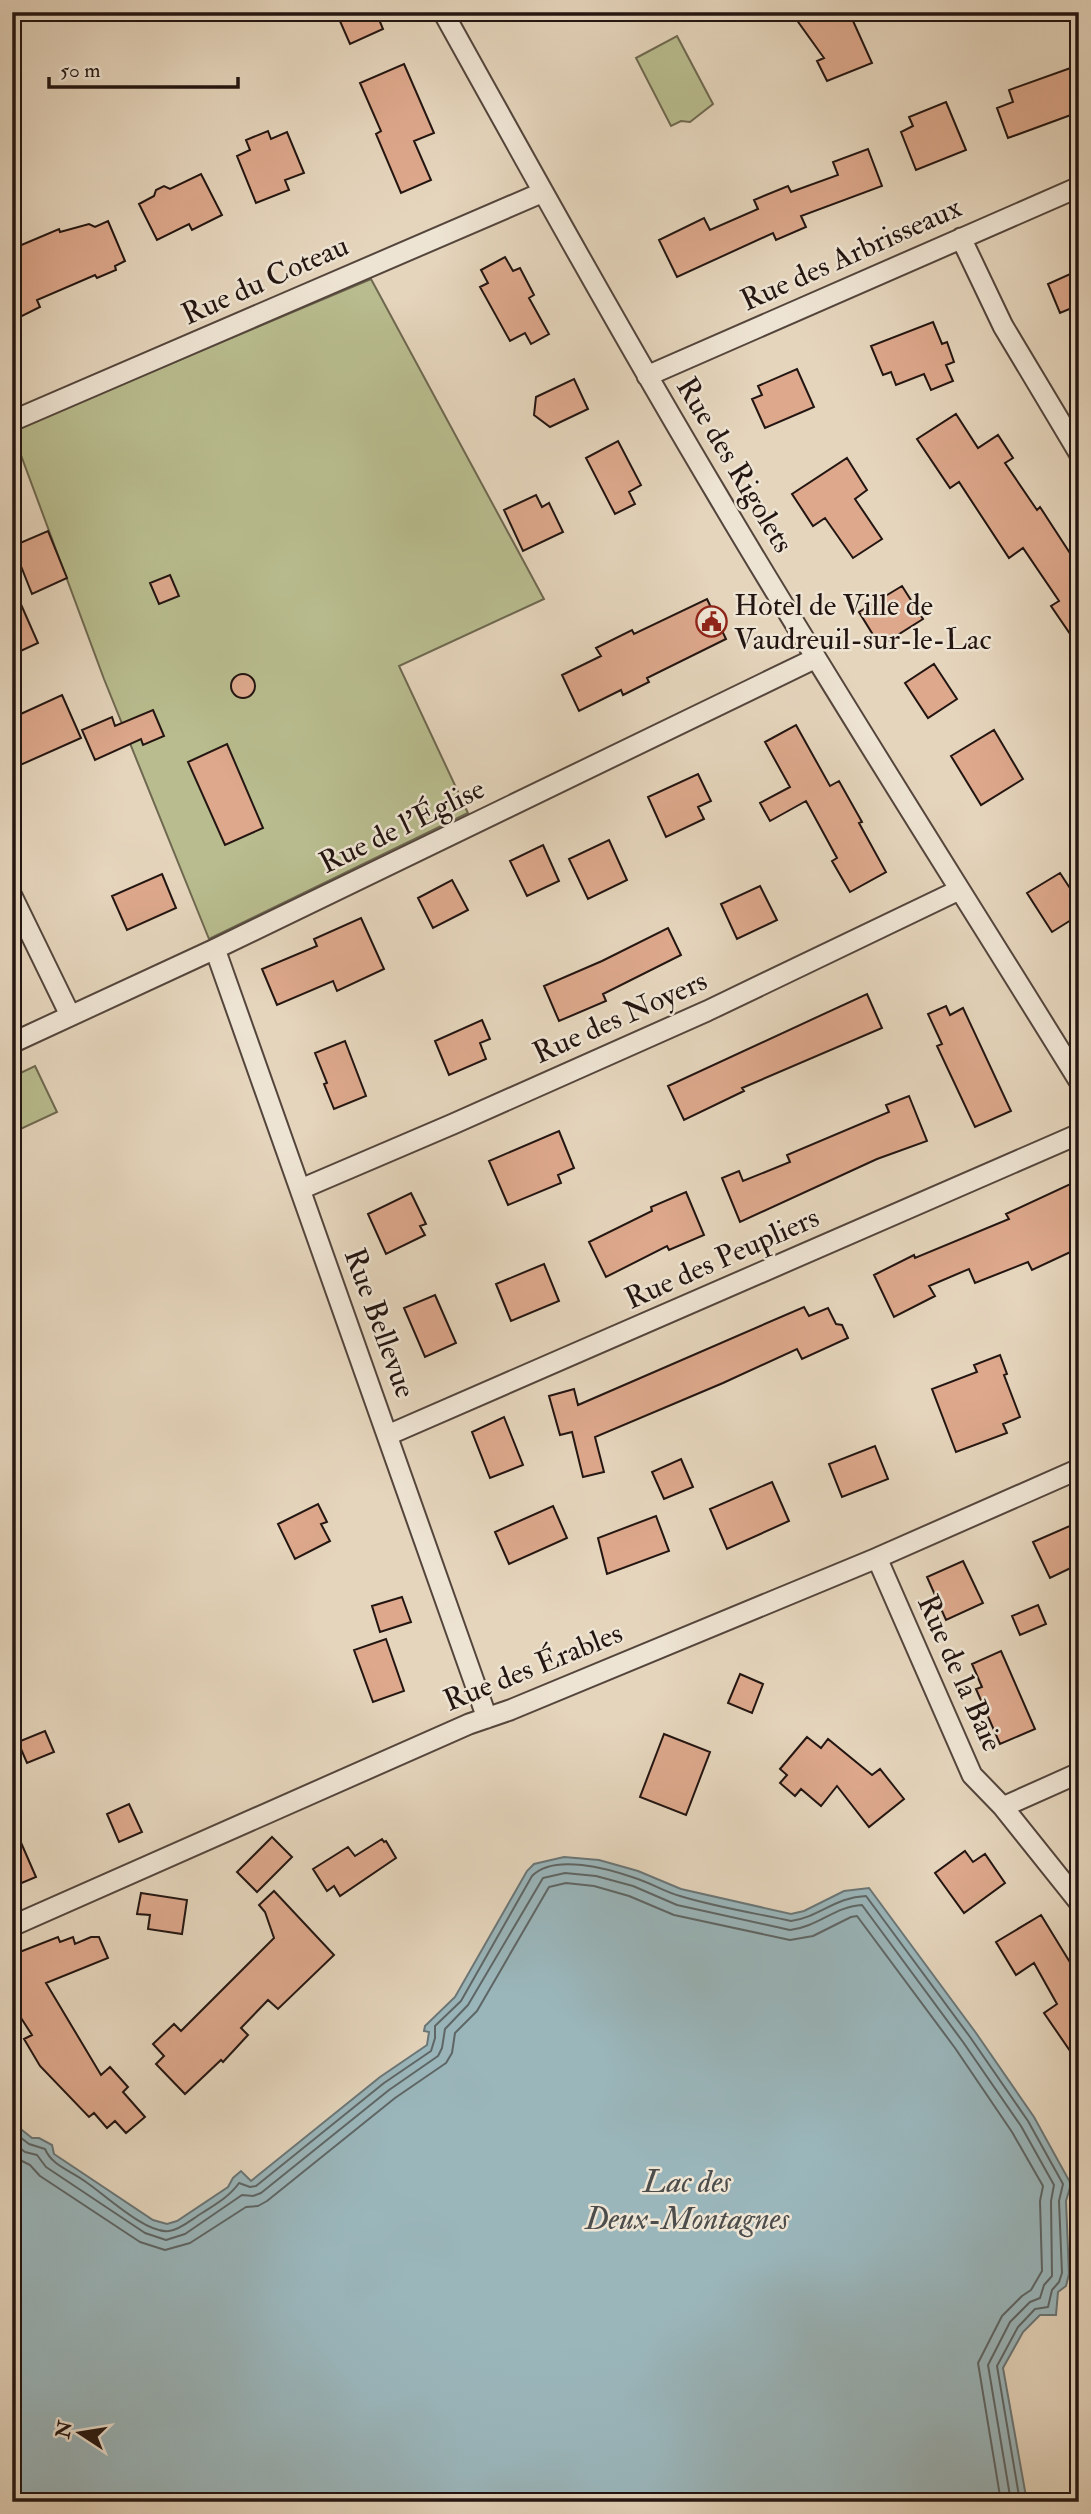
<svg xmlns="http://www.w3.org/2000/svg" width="1091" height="2514" viewBox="0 0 1091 2514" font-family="'IM FELL Double Pica',serif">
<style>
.green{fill:#b8bc8e;stroke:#6e6850;stroke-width:2}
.water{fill:#9ab6bb;stroke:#6a7677;stroke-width:2}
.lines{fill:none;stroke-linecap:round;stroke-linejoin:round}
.shore{stroke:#5e6666;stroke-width:2}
.building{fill:#dda88c;stroke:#231511;stroke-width:2}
.street-casing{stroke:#54453c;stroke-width:23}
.street{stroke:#eee4d3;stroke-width:19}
.labels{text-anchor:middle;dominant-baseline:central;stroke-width:5;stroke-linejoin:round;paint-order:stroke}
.street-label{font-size:30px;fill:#231511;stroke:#eee4d3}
.poi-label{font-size:30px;fill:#231511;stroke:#eee4d3;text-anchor:start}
.water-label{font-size:32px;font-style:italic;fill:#4d4d4c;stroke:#eee4d3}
</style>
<rect width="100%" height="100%" fill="#e5d5bc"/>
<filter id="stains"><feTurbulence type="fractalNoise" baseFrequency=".00286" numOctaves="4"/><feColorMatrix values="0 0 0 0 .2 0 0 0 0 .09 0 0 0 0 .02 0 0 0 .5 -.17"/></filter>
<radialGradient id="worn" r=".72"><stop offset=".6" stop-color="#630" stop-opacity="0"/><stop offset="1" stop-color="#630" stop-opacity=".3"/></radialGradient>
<path class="green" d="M677,36L713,104L690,122L681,121L671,126L636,58Z
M371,279L544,599L399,666L468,813L209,939L104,679L12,431Z
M35,1066L57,1112L12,1133V1077Z"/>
<path class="water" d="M564,1857L599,1860L638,1871L681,1889L791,1914L804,1911L844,1891L869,1888L976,2033L1034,2117L1071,2184L1066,2201L1069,2274L1066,2286L1058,2292L1056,2315H1040L1023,2332L1003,2368L1027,2502H12V2122L32,2138H39L52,2145L54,2154L153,2220L167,2224L177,2221L228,2187L233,2178L241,2171L251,2181L380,2077L427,2045L429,2032L424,2031L425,2026L455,1997L527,1871L534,1864Z"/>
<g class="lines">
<path class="shore" d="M12,2131L29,2144L45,2149C52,2166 72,2171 86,2182C104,2194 146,2234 169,2231C180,2230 192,2219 202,2213C216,2204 230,2196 239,2183L250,2187L256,2186L384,2083L431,2051L435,2038V2026L461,2001L532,1876C554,1853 609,1869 635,1878C651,1883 665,1892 680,1896C716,1907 754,1913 791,1921C820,1917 835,1897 866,1896L970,2037L1028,2121L1063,2184L1059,2201L1062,2273L1059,2282L1052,2290L1048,2307L1035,2309L1018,2327L997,2366L1020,2502
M12,2142L25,2152L37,2155L46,2167L145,2233L166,2240L185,2234L242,2195L253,2196L261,2193L389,2090L438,2056L442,2048L445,2029L468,2005L543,1878L565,1873L596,1876L633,1886L677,1905L790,1930C817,1927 836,1906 862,1905L963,2042L1021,2126L1054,2185L1051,2201L1052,2276L1044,2285L1040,2298L1030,2302L1010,2322L988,2365L1011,2502
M12,2156L30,2165L40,2176L140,2242L165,2250L190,2243L246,2207L258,2206L267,2201L395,2098L446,2063L452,2053L455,2033L477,2011L549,1887L566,1883L594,1886L629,1896L674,1915L790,1940L813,1936L851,1917L857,1916L955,2048L1012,2132L1043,2186L1040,2201L1042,2271L1031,2290L1022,2296L1002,2316L978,2363L1001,2502"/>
</g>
<path class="building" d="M336,12H376L383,29L350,44Z
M791,12H849L872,63L827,81L817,61L824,58Z
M404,64L434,133L414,141L431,180L401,193L376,134L381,131L360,83Z
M1079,65V112L1008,138L997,108L1013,102L1009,90Z
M946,102L966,150L916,170L901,132L913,126L909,117Z
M268,131L271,139L287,132L304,173L285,180L289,190L256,203L237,156L250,150L246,140Z
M868,149L882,186L801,216L806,227L776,240L773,233L677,277L659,240L704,218L710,230L758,209L754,200L788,186L791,192L838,175L833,162Z
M201,174L222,215L192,230L189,224L157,240L139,204L154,196L156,190L164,186L170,189Z
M108,221L125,261L115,266L116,270L97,278L95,275L37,300L40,307L12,321V249L59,229L60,232L89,224L95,227Z
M505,257L513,271L520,268L534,295L529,298L549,334L531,344L525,333L510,341L480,287L488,283L481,270Z
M1079,270V305L1060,313L1048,284Z
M933,322L942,344L947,342L954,362L946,365L953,381L931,390L924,374L896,385L891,372L883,375L871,346Z
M797,369L814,407L765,428L752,399L762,395L758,386Z
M574,379L588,409L550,427L534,415L536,397Z
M956,414L978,448L998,435L1013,458L1005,463L1037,510L1040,507L1079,567V647L1051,606L1059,601L1023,548L1009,558L959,482L950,488L917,439Z
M618,441L641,485L629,492L635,504L615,514L586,458Z
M847,458L867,490L855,499L882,539L853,558L825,518L813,526L792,494Z
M536,495L542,507L549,503L563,532L523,551L504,510Z
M48,531L67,578L32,594L13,546Z
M170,575L179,596L159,604L150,583Z
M12,584L38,643L12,655Z
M902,586L923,619L880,646L859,612Z
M707,599L726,639L647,678L649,682L623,695L621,690L579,711L562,675L601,656L596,648L632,630L634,634Z
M934,664L957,699L928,718L905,683Z
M231 686a12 12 0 1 1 24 0a12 12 0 1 1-24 0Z
M62,695L81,738L18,766L12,752V718Z
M153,710L164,736L143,745L141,739L95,760L82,730L112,717L115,726Z
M796,725L830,786L839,781L862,822L859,823L886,872L850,892L832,861L837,858L806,801L770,821L760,803L790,787L765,742Z
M994,730L1023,779L981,805L951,756Z
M227,744L263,828L225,845L188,762Z
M698,774L711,801L698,807L704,819L666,837L648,797Z
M609,840L627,880L588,899L569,859Z
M543,845L559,881L527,896L510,861Z
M1060,873L1079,902V915L1052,932L1027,893Z
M162,874L176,908L127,930L112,896Z
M452,880L468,910L433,928L418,898Z
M760,886L777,920L737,939L721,904Z
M361,918L384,969L337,991L333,981L277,1005L262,969L317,946L314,939Z
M668,928L681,955L603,994L606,1001L559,1021L544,986L602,961Z
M867,994L882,1028L742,1088L744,1091L684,1120L668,1086Z
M946,1006L950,1015L963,1008L1011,1111L975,1127L937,1046L942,1044L928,1014Z
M482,1020L490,1039L480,1043L486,1059L449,1075L435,1041Z
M345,1041L366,1096L334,1109L324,1084L327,1083L315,1053Z
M909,1096L927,1141L877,1159L740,1222L722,1178L739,1171L743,1181L790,1162L787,1155L889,1112L886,1105Z
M559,1131L574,1168L558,1175L561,1183L508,1205L489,1161Z
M1079,1180V1248L1032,1270L1028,1262L975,1283L969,1269L929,1286L935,1296L894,1317L874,1275L914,1255L915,1258L1009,1219L1006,1214Z
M686,1192L704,1235L669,1250L667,1246L606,1277L589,1242L652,1211L651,1207Z
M411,1193L426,1224L420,1226L425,1235L386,1254L368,1214Z
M544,1264L559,1301L511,1321L496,1284Z
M435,1295L456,1343L425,1357L404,1308Z
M804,1307L809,1316L828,1308L836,1324L842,1325L848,1338L802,1359L797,1349L723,1383L595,1437L604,1472L583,1477L572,1432L560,1435L549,1396L574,1389L578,1405Z
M1000,1355L1007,1374L1004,1375L1020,1417L1003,1424L1007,1433L956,1452L932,1389L977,1372L974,1365Z
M504,1417L523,1465L490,1478L472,1432Z
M875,1446L888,1479L842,1497L829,1464Z
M681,1459L693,1487L664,1499L652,1472Z
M772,1482L789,1521L727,1549L710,1509Z
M318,1504L327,1522L321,1524L330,1541L295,1559L278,1524Z
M553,1506L567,1538L509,1564L495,1532Z
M656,1516L669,1551L607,1574L598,1538Z
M1079,1522V1564L1050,1578L1033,1542Z
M963,1561L983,1603L946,1620L927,1577Z
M402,1597L411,1622L380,1632L372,1606Z
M1038,1605L1046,1624L1020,1635L1012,1616Z
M386,1639L404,1691L373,1702L354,1650Z
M1001,1651L1035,1729L1000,1744L976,1689L982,1687L972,1664Z
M740,1674L763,1684L752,1713L728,1703Z
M45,1731L54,1752L27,1763L18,1742Z
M664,1734L710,1752L686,1815L640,1797Z
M807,1737L821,1748L828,1739L872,1775L880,1769L904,1799L869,1827L837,1786L821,1806L801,1789L795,1796L780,1783L787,1775L780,1769Z
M129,1804L142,1832L119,1842L107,1814Z
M12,1822L36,1877L12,1887Z
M272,1837L292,1857L257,1892L237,1872Z
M382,1839L384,1842L386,1841L396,1858L340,1896L334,1886L327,1891L313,1869L348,1847L355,1856Z
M965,1851L973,1862L985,1854L1005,1883L964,1913L935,1873Z
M274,1891L334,1955L278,2009L268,2000L241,2028L248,2035L223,2062L221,2060L185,2094L156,2064L164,2056L153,2044L174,2024L181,2031L274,1938L265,1912L259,1905Z
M141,1893L187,1900L182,1934L148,1929L150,1915L137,1914Z
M1041,1915L1079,1977V2064L1044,2013L1057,2004L1034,1963L1016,1975L996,1942Z
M58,1937L60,1942L73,1937L75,1944L91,1937H99L108,1958L46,1983L101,2075L110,2067L128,2087L123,2092L145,2117L126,2133L115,2121L107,2128L94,2113L89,2117L40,2066L24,2039L32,2035L12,2004V1955Z"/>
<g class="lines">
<defs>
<path id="street" d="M443,12C534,176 625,340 721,501C837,697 960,888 1079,1081
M961,238L1003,326L1079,453
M647,376L1079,187
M12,421L541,193
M12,896L70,1015
M215,949L487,1718
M12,1043L215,949L816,658
M301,1189L453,1124L707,1011L959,890
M388,1435L1079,1134
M877,1558L972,1775L1003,1807L1079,1902
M1003,1807L1079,1773
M12,1926L469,1724L510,1710L877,1558L1079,1469"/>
</defs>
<use href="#street" class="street-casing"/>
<use href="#street" class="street"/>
</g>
<defs>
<symbol id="civic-ring" viewBox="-11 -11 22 22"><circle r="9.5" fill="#eee4d3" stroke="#8f2418" stroke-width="1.5"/><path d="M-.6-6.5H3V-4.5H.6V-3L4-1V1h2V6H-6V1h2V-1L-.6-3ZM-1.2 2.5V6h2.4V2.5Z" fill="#8f2418"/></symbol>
</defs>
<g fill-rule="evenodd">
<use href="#civic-ring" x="694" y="604" width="35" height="35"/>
</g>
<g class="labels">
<g class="street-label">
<text transform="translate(851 254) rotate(-24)">Rue des Arbrisseaux</text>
<text transform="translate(265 280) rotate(-24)">Rue du Coteau</text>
<text transform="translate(735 465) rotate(59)">Rue des Rigolets</text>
<text transform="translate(402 826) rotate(-26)">Rue de l'Église</text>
<text transform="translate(620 1017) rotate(-24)">Rue des Noyers</text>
<text transform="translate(722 1258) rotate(-24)">Rue des Peupliers</text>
<text transform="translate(380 1323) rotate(70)">Rue Bellevue</text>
<text transform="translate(533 1667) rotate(-22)">Rue des Érables</text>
<text transform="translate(960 1673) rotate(66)">Rue de la Baie</text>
</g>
<g class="poi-label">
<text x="734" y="605">Hotel de Ville de<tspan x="734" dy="34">Vaudreuil-sur-le-Lac</tspan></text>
</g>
<g class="water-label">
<text x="687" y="2182">Lac des<tspan x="687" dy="37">Deux-Montagnes</tspan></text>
</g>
</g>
<rect width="1091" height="2514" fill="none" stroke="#e5d5bc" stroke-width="42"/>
<rect x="14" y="14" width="1063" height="2486" fill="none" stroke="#231511" stroke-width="3.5"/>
<rect x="21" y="21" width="1049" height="2472" fill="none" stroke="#231511" stroke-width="2"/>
<g transform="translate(80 2433) rotate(282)" stroke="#eee4d3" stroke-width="5" paint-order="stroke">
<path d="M0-5L12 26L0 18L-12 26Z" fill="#231511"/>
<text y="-10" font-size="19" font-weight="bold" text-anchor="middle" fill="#231511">N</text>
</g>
<path d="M49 77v10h189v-10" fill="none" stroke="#231511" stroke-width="3.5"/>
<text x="60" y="77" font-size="21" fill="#231511" stroke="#eee4d3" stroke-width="5" paint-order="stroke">50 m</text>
<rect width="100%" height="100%" filter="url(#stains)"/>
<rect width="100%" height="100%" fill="url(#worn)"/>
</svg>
